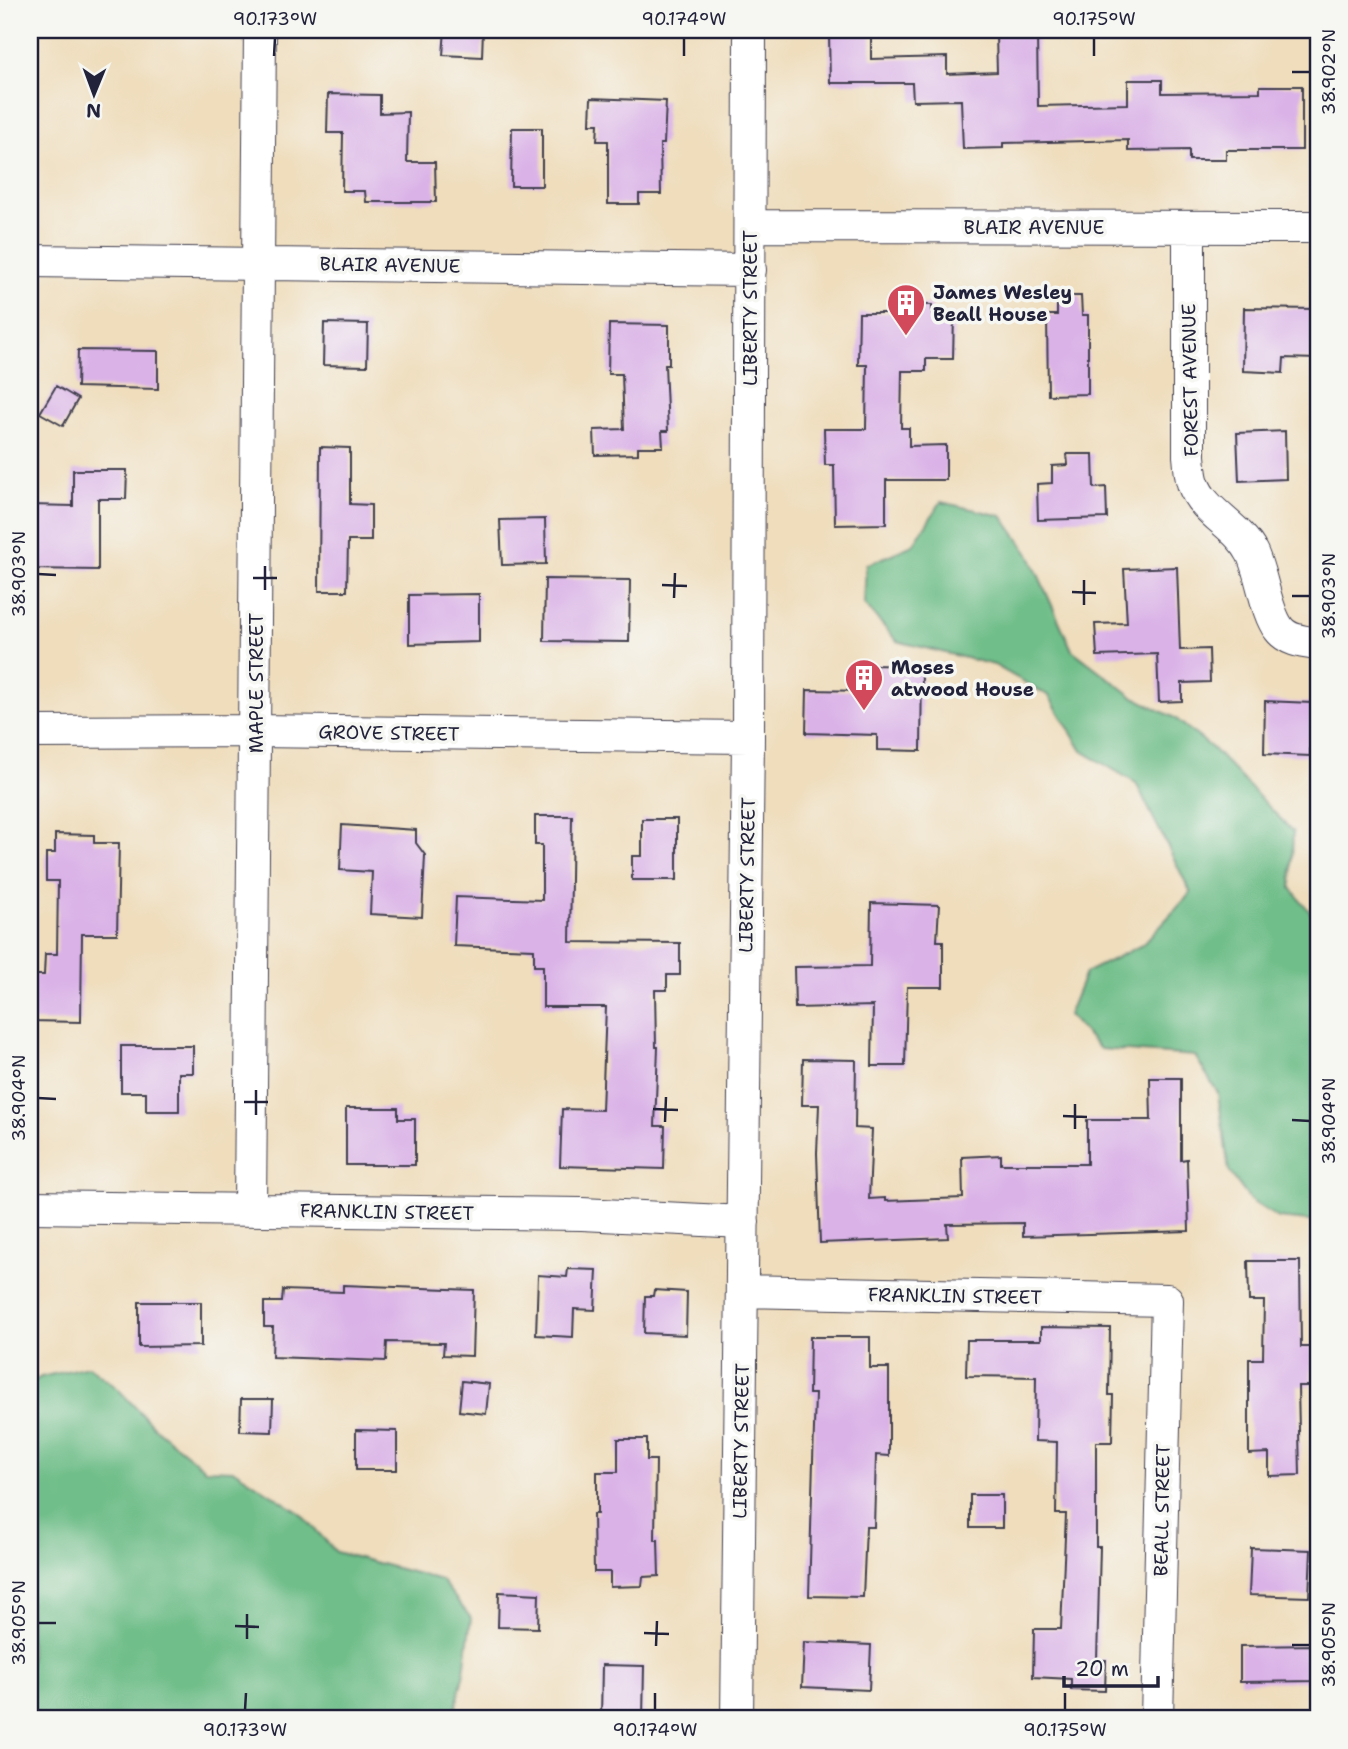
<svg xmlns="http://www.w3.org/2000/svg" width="1348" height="1749" viewBox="0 0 1348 1749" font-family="'Shantell Sans',sans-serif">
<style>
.forest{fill:#6fbe89;stroke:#487062;stroke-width:2}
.building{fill:#dab2e7}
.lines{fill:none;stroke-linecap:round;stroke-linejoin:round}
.minor-casing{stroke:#413e4e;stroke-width:34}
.minor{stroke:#fff;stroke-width:32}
.ticks{fill:none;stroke:#22223b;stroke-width:2.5}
.labels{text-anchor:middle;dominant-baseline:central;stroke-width:7;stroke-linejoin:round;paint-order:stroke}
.street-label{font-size:19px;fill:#22223b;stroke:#f6f6f2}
.poi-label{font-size:19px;font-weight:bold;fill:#22223b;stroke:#f6f6f2;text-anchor:start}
.neatline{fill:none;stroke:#22223b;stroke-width:2.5}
.ticks-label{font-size:18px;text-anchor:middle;fill:#22223b}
</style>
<rect width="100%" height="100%" fill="#f6f6f2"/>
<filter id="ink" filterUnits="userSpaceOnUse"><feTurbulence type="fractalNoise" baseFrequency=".0143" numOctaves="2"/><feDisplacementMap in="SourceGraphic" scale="14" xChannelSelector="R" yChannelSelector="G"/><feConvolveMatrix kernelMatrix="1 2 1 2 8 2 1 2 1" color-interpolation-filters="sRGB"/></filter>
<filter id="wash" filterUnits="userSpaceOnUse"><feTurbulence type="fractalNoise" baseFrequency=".00686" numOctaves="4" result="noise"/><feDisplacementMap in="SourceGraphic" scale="28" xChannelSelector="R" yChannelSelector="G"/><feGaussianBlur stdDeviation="1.57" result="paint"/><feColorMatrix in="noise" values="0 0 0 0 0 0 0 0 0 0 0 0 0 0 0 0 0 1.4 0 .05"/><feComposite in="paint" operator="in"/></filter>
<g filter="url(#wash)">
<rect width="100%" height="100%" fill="#efddbc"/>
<path class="forest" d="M941,502L1002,516L1029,554L1072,650L1132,696L1175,718L1212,748L1293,832L1291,888L1318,922V1222L1278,1218L1250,1200L1229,1171L1218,1093L1195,1056L1100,1049L1068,1015L1085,973L1142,945L1191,893L1136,783L1082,751L1049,696L994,665L897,641L864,604L866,565L913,545Z
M88,1366L117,1388L155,1428L205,1469L234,1470L300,1513L336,1552L441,1580L471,1618L464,1672L453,1719H30V1383L41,1377Z"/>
<g id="blocks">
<path class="building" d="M445,30H483L482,57L443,55Z
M1037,33L1038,106L1128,104V80H1162V93L1260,92V86H1302V150H1226V160H1189V150L1128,151V140L1003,143V148L963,149L961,100L913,101L912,83H830L829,34H871V59L947,57V74L997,72L996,34Z
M328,94L380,95V113L408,112L407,162H435L436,202H366L365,191H342L343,133H327Z
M591,98L666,101L664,144H660L661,194H639V204H608V141H597L598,124H590Z
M512,128H542V186H511Z
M1057,296H1081L1082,315H1088V394L1048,395L1047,315H1057Z
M893,304L932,305V315L954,314L953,359H926V371H902L901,428H909V446L946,445V480H886V524L835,525L834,465H825L824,429H866L867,365H858L859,313H893Z
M1244,308L1318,309V359L1284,358L1283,373L1243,371Z
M324,323L368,324L367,366L323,365Z
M609,324L669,325V365H665L668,431H662L663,447H638V454L595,455L594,430L624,429L622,374H608Z
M78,350L158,351V389L77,387Z
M56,386L78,399L63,426L40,413Z
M1285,431L1286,479L1239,481L1237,433Z
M320,447L350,448V504L371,505V541H348L347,591H319Z
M1067,454H1093L1094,488L1106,487L1107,518L1038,520L1037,484L1052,483V466L1068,465Z
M73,470H127L126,499H98V570L30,569V505L73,506Z
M545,519L546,564L502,565L500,520Z
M1177,567L1180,650L1209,649L1210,682L1182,683V701L1159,702L1157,654L1097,656L1095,624L1127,623L1124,569Z
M545,579L630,580L629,642L544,641Z
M479,594V642L409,644V595Z
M868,665L922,666L921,751L877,750V735L806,733L807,690L868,691Z
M1265,701L1312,703L1310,756L1264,754Z
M535,816H572L570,942L680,943V975H667V990H655L656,1047H658L655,1126H665L664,1169L560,1166L562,1109L602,1110L606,1007H543V966H534V949L454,946L456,897L542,900V845H535Z
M642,819H677V880H632V856H642Z
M342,825L416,830V843L425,855L422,917L370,914L372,872L340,870Z
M55,834L94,835V843H119L117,934H82L81,1022L30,1021V975H44L45,954H57L58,881H46V853H55Z
M871,903L939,905L937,941H943V987H907L905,1066H872L873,1006L795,1008L794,967L870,966Z
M121,1046H193V1073H179V1111H146V1092H121Z
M803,1059L856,1060L855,1128L872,1129L869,1199L885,1198V1201L963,1198L962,1157L1001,1155V1164H1087V1120H1151L1150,1078H1181V1160L1187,1159L1189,1231L1023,1236V1223L947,1224L948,1238L820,1243L817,1153L819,1105H802Z
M346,1108H398V1119H415V1165H346Z
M1248,1261H1300L1301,1347H1312L1311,1386H1298L1300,1475L1269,1476V1453L1249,1454V1359H1263L1264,1301H1249Z
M568,1269L597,1270L595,1310L574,1309L573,1337L536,1335L538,1275L567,1277Z
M343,1285L474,1290L472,1356L443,1355L444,1343L387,1342L386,1361L272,1357L273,1327H264V1302H282L283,1290L343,1292Z
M654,1290L687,1292L686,1335L644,1333L645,1296H653Z
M139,1302H201V1346L139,1347Z
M1041,1327L1110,1328L1109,1395H1113L1112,1442H1096V1547H1100L1097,1660H1106L1105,1691L1071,1690V1679L1033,1677L1034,1629H1061L1066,1514H1056L1057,1442L1035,1441L1036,1377L966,1376L967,1340H1041Z
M810,1337H870V1368H889V1456L876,1455L874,1527H866L863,1597L809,1596L815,1394H809Z
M462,1381L489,1384L486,1414L459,1411Z
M241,1399H273L272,1432L240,1431Z
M356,1430L397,1431V1470H356Z
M618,1439H647V1460H656L655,1540H658L659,1576L643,1577L642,1586L610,1587V1572H594L593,1514H597V1472H618Z
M970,1495H1002V1528H970Z
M1251,1548L1311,1550L1309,1597L1249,1595Z
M499,1592L539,1594L538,1628L498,1627Z
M804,1642L871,1645L869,1690L802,1687Z
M1318,1645V1681L1240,1682V1646Z
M602,1665L644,1666L643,1719H601Z"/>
</g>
</g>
<g filter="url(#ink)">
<use href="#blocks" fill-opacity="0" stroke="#413e4e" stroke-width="2"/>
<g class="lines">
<defs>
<path id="minor" d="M750,226L1318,227
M1189,227V456C1190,464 1190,475 1193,483C1203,513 1238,525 1252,553C1262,574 1266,613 1279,629C1288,641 1305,642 1318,644
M30,261L750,270
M30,732L255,731L748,737
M30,1207L582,1214L743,1222
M250,1210L260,30
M743,1291L1167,1300L1157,1719
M737,1719L748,737L750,30"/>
</defs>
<use href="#minor" class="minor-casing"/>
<use href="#minor" class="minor"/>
</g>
</g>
<path class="ticks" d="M274,56L275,38M684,56V38M1094,56V38M1292,72H1310M38,574L56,575M253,578H277M662,585L687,586M265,590V566M1072,592L1096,593M1292,596H1310M674,598L675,573M1084,605V580M38,1098L56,1099M244,1102H268M653,1109L678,1110M256,1115V1090M1063,1116L1087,1117M1292,1120L1310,1121M665,1122L666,1097M1075,1129V1104M38,1623H56M235,1626L259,1627M644,1633L669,1634M247,1639V1614M1292,1645H1310M656,1646L657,1621M245,1710L246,1693M655,1710V1693M1065,1710V1693"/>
<defs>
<symbol id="building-pin" viewBox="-11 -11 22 30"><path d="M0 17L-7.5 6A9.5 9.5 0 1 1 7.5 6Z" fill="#d1495b" stroke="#f6f6f2"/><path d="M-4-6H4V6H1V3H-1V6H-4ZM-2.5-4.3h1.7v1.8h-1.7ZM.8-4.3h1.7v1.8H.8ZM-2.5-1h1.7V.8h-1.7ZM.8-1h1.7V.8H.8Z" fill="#fff"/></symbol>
</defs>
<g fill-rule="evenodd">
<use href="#building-pin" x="884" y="281" width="44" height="60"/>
<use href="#building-pin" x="842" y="656" width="44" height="60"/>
</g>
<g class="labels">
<g class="street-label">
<text x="1034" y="227">BLAIR AVENUE</text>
<text transform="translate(390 265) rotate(1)">BLAIR AVENUE</text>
<text transform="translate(750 308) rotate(-90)">LIBERTY STREET</text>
<text transform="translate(1190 380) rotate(-91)">FOREST AVENUE</text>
<text transform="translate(256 683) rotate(-90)">MAPLE STREET</text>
<text transform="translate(389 733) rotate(1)">GROVE STREET</text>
<text transform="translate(747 875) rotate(-89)">LIBERTY STREET</text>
<text transform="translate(387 1212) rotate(1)">FRANKLIN STREET</text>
<text transform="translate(955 1296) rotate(1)">FRANKLIN STREET</text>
<text transform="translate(741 1441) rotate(-89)">LIBERTY STREET</text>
<text transform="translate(1162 1510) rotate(-89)">BEALL STREET</text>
</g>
<g class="poi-label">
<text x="933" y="292">James Wesley<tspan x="933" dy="22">Beall House</tspan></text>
<text x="891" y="667">Moses<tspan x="891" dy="22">atwood House</tspan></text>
</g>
</g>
<rect width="1348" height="1749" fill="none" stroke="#f6f6f2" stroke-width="77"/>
<g transform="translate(94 94) rotate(181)" stroke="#f6f6f2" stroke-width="5" paint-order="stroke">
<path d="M0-5L12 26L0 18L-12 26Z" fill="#22223b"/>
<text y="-10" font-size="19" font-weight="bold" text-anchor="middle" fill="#22223b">N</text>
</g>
<path d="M1064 1676v10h94v-10" fill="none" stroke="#22223b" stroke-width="3.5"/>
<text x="1075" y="1676" font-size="21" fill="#22223b" stroke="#f6f6f2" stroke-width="5" paint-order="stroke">20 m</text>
<rect x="38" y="38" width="1272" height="1672" class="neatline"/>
<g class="ticks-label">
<text x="275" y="25">90.173°W</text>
<text x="684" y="25">90.174°W</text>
<text x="1094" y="25">90.175°W</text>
<text transform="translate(1329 72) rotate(-90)" y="6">38.902°N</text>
<text transform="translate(19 574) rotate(-90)" y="6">38.903°N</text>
<text transform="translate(1329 596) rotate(-90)" y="6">38.903°N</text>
<text transform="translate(19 1098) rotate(-90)" y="6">38.904°N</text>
<text transform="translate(1329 1121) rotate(-90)" y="6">38.904°N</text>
<text transform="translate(19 1623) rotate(-90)" y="6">38.905°N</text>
<text transform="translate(1329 1645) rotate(-90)" y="6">38.905°N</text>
<text x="245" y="1736">90.173°W</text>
<text x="655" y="1736">90.174°W</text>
<text x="1065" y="1736">90.175°W</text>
</g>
</svg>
